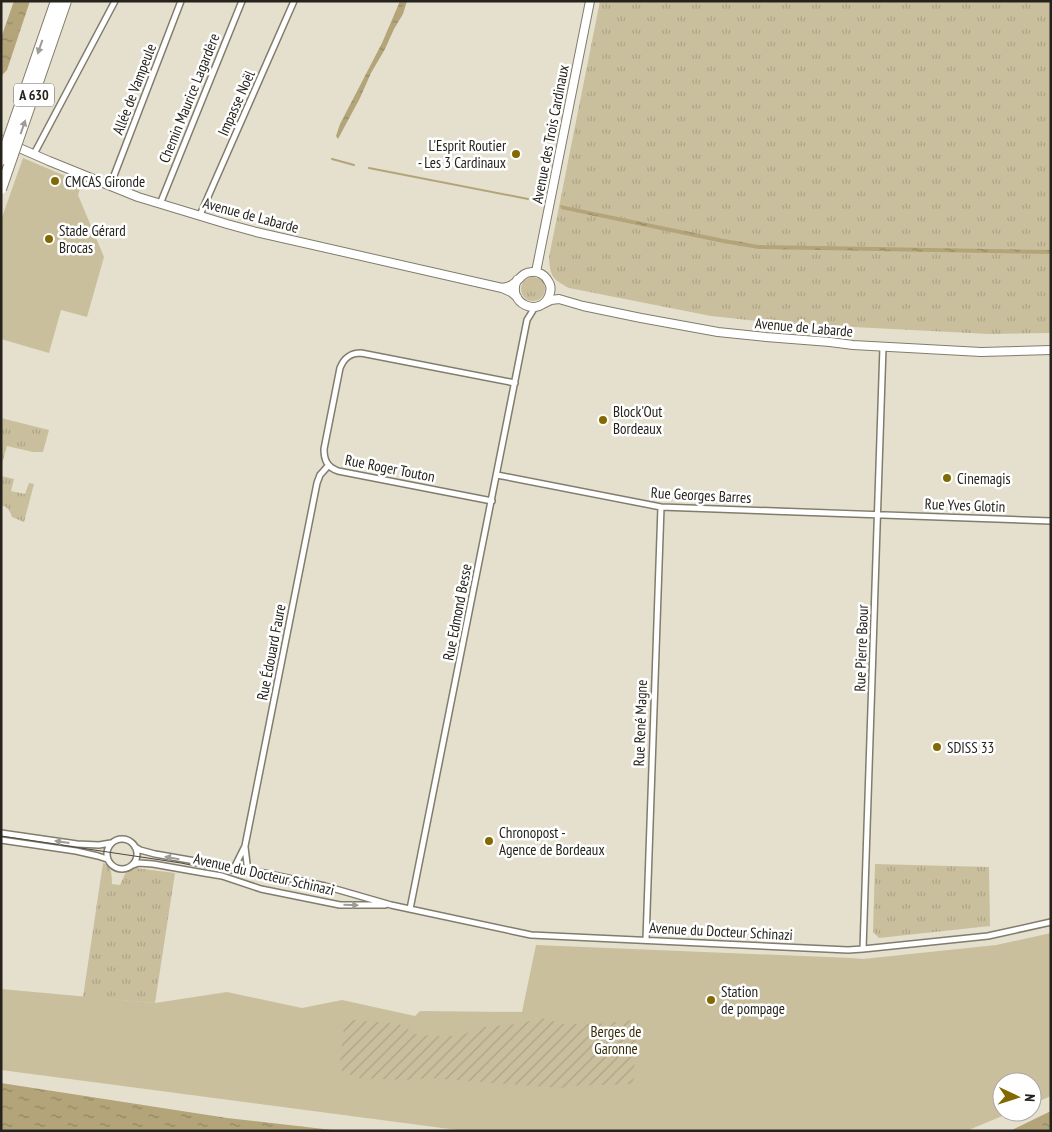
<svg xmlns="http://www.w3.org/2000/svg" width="1052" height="1132" viewBox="0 0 1052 1132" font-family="'PT Sans Narrow',sans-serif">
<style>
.grass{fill:url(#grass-tufts)}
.park{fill:#cabf9d}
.garden{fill:url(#garden-furrows)}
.water{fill:url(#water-ripples)}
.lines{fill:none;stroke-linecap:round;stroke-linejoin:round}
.stream{stroke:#b3a579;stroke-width:2}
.minor-casing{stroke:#817c6c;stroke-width:8}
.secondary-casing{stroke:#817c6c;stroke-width:10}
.minor{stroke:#fff;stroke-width:5}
.secondary{stroke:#fff;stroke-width:8}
.tram{stroke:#4c4a41;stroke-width:1}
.motorway-bridge-casing{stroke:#817c6c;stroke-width:12;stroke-linecap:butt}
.motorway-bridge{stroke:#fff;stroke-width:10}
.oneway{fill:#9d9c99}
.poi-dot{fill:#836902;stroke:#fff;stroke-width:2}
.labels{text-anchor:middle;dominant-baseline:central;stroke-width:5;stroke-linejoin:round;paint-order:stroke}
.shield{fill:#fff;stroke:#666560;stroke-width:1}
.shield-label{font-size:14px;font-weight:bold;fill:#25231c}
.street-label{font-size:15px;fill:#25231c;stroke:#fff}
.poi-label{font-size:15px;fill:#25231c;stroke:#fff;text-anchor:start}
.park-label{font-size:15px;fill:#382d07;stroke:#fff}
</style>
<defs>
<pattern id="grass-tufts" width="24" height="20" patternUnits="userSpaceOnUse" patternTransform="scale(1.25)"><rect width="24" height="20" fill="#cabf9d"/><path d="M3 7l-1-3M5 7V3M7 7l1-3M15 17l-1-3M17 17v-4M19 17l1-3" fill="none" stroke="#ada487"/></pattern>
<pattern id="garden-furrows" width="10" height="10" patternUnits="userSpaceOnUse" patternTransform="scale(1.25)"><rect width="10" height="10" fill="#cabf9d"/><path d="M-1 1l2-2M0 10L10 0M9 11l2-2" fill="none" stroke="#ada487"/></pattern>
<pattern id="water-ripples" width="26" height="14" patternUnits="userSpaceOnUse" patternTransform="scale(1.25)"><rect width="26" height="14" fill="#b3a579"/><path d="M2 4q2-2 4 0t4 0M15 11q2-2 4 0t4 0" fill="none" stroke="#918662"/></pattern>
</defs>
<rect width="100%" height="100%" fill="#e5dfce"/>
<path class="grass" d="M600,1H1051V333L989,334L776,323L711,316L569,288C552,279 550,276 549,257Z
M521 289a12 12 0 1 1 24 0a12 12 0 1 1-24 0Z
M1,418L49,430L43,452H33L7,446L1,467Z
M1,476L14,479L11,491L25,494L29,483L34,484L24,522L12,517C10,511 8,507 1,505Z
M103,863C112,865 112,876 112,884L120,885L125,874L135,868L175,873L155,1003L83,997Z
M875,864L989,867L990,926L879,938L873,932Z"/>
<path class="park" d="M23,158L82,183L78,195L104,257L87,317L61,310L49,353L1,339V220Z
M1051,933V1096L1032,1104V1082H1002V1112H1012L966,1131H465L1,1070V989L155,1003L227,992L302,1008L342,1000L415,1016L420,1011L522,1012L536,945L851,958L863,959L996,945Z"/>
<path class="garden" d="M542,1018L564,1024H598L633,1020L638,1022L633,1084L569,1086L562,1088L490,1083L431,1078L404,1080L360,1078L342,1072L340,1061L345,1019L399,1024L416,1034L433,1036H459L483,1027L518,1024Z"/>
<path class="water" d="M14,1H30L7,70L1,76V38Z
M400,1H407L403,14L394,29L385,49L371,73L360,98L338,139L336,136L340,124L382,43Z
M560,205L724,239L758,245L1051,250V254L759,249L723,243L561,209Z
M1,1083L227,1118L341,1131H1Z
M1051,1111V1131H1010Z"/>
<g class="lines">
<path class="stream" d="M332,159L354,165
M369,168L528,199"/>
<defs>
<path id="minor" d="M34,154L115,1
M110,186L181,1
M160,204L242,1
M200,215L294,1
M497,475L661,507L1051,521
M492,501L338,471C327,467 324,460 324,449L340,368C344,358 350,353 361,353L515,383
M1,833L77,844L99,845L111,843
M107 854a15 15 0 1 1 30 0a15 15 0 1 1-30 0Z
M1,840L76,851L98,856L107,859
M135,847L140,850L155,854L264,873L325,886L391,905L531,935L848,950L863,949L988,936L1051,922
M245,847L247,864L249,871
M133,865L139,863L153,864L204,873L222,876L261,889L340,905H385
M234,868L245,846L317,483L320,475L328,466
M410,909L527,320L535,307
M646,940L661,507
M863,949L883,347"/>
<path id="secondary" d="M1,140L49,161L138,197L227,224L256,232L502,288L511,292L517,297
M536,272L590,1
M502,288C506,287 510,287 513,284C520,280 522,272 532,272C538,271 545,275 548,281C551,285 551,291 549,296C540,318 506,304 517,280
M543,304L551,300L559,299L583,306L641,318L718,332L766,337L830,342L853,345L981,352L1051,350"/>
</defs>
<use href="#minor" class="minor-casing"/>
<use href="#secondary" class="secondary-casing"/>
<use href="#minor" class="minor"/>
<use href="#secondary" class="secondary"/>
<path class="tram" d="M1,836L181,863L320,891"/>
<defs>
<path id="motorway-bridge" d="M1,160L56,1
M1,189L66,1"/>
</defs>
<use href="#motorway-bridge" class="motorway-bridge-casing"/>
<use href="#motorway-bridge" class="motorway-bridge"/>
</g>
<defs><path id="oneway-solid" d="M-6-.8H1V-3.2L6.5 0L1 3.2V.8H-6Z" transform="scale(1.25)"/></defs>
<g class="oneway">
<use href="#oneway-solid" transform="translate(40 47) rotate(109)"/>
<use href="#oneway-solid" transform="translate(23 127) rotate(-71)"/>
<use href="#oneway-solid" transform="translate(62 842) rotate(-172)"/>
<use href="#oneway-solid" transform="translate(172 858) rotate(-170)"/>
<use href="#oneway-solid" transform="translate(351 905) rotate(1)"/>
</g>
<g class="poi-dot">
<circle cx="516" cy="154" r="5"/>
<circle cx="55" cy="181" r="5"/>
<circle cx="49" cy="239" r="5"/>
<circle cx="603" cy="420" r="5"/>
<circle cx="947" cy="478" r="5"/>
<circle cx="937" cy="747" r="5"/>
<circle cx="489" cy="841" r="5"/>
<circle cx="711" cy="1000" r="5"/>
</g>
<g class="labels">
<rect class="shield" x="14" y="83.5" width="40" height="23" rx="4"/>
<g class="shield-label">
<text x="34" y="95">A 630</text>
</g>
<g class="street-label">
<text transform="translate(134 89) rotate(-69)">Allée de Vampeule</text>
<text transform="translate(189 98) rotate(-68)">Chemin Maurice Lagardère</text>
<text transform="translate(236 103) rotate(-66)">Impasse Noël</text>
<text transform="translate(550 134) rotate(-79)">Avenue des Trois Cardinaux</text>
<text transform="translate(251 215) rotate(15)">Avenue de Labarde</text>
<text transform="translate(804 327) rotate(5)">Avenue de Labarde</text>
<text transform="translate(390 468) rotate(11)">Rue Roger Touton</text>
<text transform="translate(701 495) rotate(3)">Rue Georges Barres</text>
<text transform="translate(965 505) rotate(2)">Rue Yves Glotin</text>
<text transform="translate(457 612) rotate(-79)">Rue Edmond Besse</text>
<text transform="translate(861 648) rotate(-88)">Rue Pierre Baour</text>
<text transform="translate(271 652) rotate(-79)">Rue Édouard Faure</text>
<text transform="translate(640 723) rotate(-88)">Rue René Magne</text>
<text transform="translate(264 874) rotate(13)">Avenue du Docteur Schinazi</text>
<text transform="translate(721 931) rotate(3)">Avenue du Docteur Schinazi</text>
</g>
<g class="poi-label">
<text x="506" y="145" text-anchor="end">L'Esprit Routier<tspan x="506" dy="17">- Les 3 Cardinaux</tspan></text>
<text x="65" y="181">CMCAS Gironde</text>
<text x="59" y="230">Stade Gérard<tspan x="59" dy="17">Brocas</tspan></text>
<text x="613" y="411">Block'Out<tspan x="613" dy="17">Bordeaux</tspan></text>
<text x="957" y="478">Cinemagis</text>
<text x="947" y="747">SDISS 33</text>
<text x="499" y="832">Chronopost -<tspan x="499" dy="17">Agence de Bordeaux</tspan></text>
<text x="721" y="991">Station<tspan x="721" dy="17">de pompage</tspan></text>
</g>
<g class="park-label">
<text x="616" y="1031">Berges de<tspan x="616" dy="17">Garonne</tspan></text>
</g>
</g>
<rect width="1052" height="1132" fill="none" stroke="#25231c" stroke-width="5"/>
<g transform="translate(1017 1097) rotate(94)"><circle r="24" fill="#ffffff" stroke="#a8a7a4"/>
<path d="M0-4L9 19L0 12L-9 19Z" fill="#836902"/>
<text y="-8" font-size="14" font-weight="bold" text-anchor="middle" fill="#25231c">N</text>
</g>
</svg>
